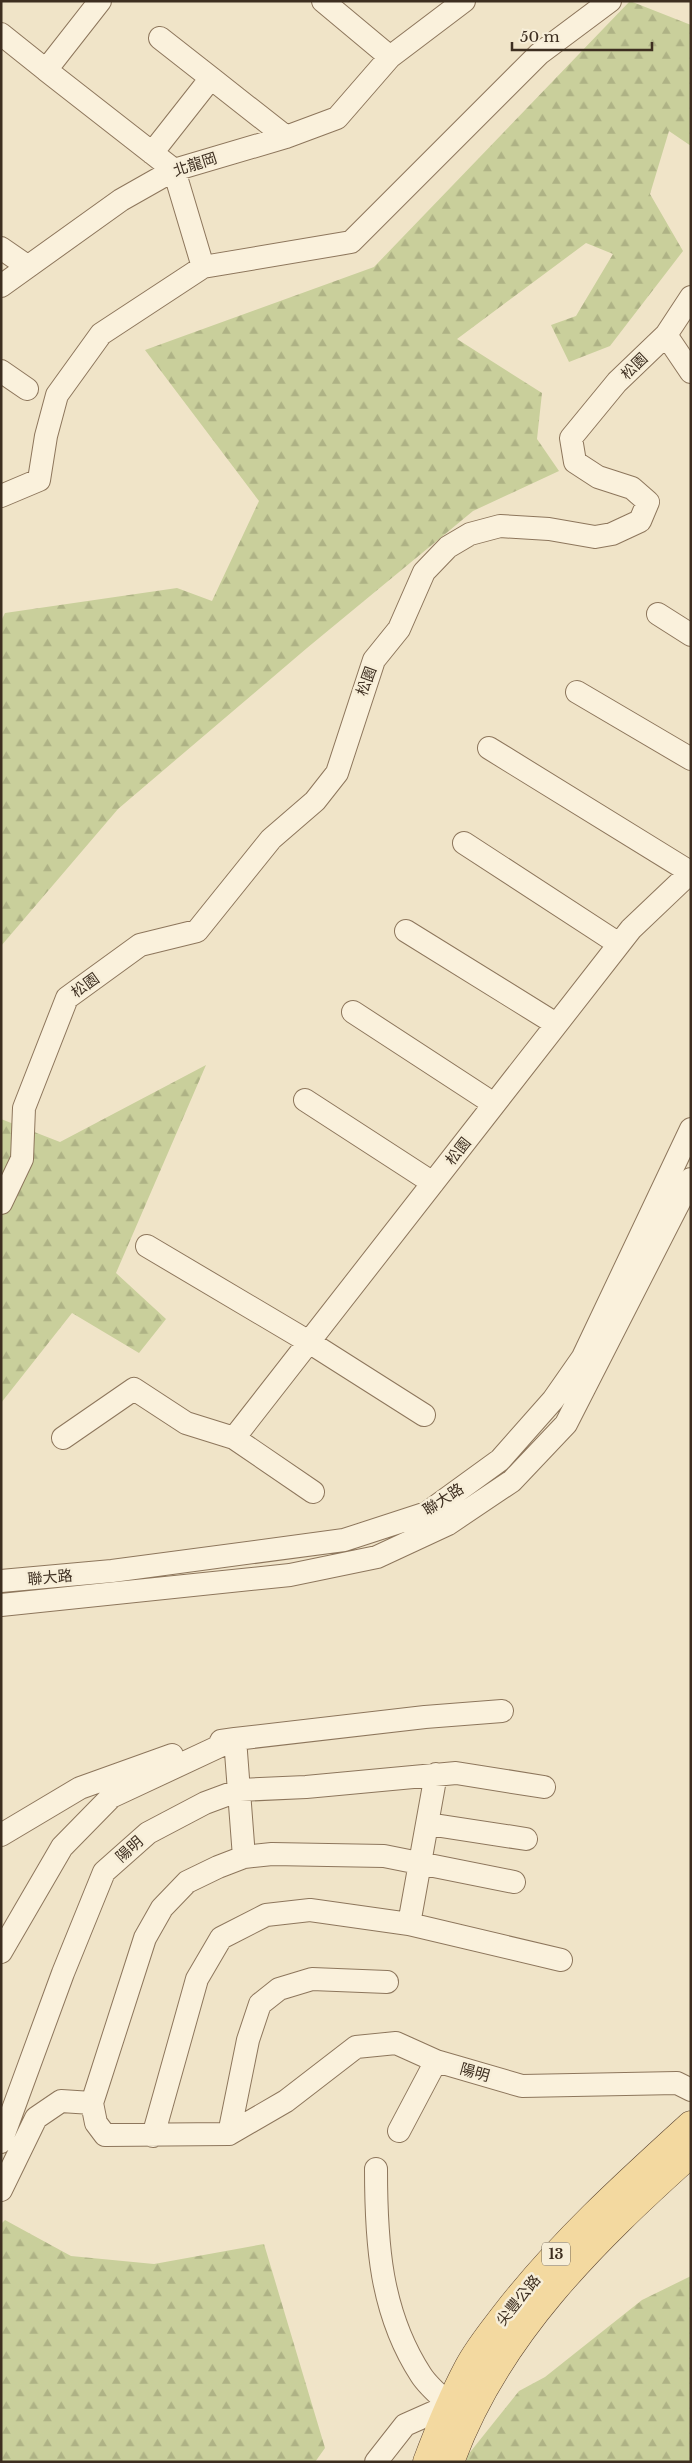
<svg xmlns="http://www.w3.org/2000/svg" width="692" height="2463" viewBox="0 0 692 2463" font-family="'Libre Baskerville','Noto Sans TC',serif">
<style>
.forest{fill:url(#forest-firs)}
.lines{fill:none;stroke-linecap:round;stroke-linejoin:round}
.minor-casing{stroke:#8d765c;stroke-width:24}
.major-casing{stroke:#5b4430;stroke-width:29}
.minor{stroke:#faf1dc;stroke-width:22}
.major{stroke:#f3d9a0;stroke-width:28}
.labels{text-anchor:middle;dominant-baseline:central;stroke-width:5;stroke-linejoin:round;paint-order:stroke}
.shield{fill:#f7eed8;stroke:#756857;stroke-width:1}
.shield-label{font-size:14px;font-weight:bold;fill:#3d2e20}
.street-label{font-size:15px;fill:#3d2e20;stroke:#f7eed8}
</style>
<defs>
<pattern id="forest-firs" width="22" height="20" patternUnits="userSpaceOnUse" patternTransform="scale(1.25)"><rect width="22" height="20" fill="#c9cf9b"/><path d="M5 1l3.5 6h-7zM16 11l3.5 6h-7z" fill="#aeb285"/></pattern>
</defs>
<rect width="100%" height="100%" fill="#f0e4c8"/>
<path class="forest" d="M630,1L691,25V146L669,131L650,194L683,251L610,346L569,362L551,325L576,316L613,254L586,243L457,339L542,393L537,439L559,471L473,511L307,648L118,809L1,946V621L5,613L177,588L212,601L259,501L145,350L374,267Z
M206,1065L116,1273L166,1319L139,1353L72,1313L1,1403V1119L60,1142Z
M5,2220L71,2256L154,2264L264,2244L325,2448L315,2462H1V2224Z
M691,2276V2462H466L467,2456L519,2391L545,2377L642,2300Z"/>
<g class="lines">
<defs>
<path id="minor" d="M323,1L390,57
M1,34L46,70L100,1
M160,38L211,78
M46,70L174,170L203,267
M152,153L211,78L286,137
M1,248L27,266
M1,286L121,200L174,170L286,137L337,118L390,57L464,1
M666,335L691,372
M1,371L27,389
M1,496L39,480L46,436L57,395L101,334L203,267L351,242L539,54L610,1
M658,614L691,635
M577,692L691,759
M489,748L690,872
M464,843L619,944
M406,931L556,1024
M353,1012L494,1104
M305,1100L433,1183
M1,1203L22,1159L24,1108L67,998L140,945L197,931L271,839L315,801L337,773L374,660L399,629L424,572L448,547L470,534L500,526L549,529L595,537L612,534L640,521L648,502L632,488L598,477L575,462L571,438L617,382L666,335L691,297
M147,1246L309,1342L424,1415
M63,1438L134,1389L186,1423L234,1438L313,1492
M234,1438L631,929L691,872
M1,1581L112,1571L344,1540L427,1513L500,1460L553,1400L583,1357L691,1129
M1,1605L290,1575L377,1557L448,1524L512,1481L566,1424L691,1179
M221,1741L235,1739L244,1857
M428,1824L526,1839
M1,1835L80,1788L172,1755
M514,1882L384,1856L272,1854L244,1857L218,1867L187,1882L162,1908L145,1938L92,2103L96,2123L105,2135L229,2134L286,2101L356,2047L396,2043L436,2061L522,2086L677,2083L691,2090
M409,1924L436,1774
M1,1952L62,1847L111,1797L235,1739L425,1717L502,1711
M399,2131L436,2061
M229,2134L248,2040L260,2004L279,1989L312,1979L387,1982
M153,2136L197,1979L221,1938L266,1915L310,1910L409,1924L561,1960
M1,2142L63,1973L104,1872L148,1833L205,1803L240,1790L306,1787L456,1773L544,1787
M376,2169C376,2242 380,2312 421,2375C428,2386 440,2396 450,2405
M1,2190L36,2118L61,2101L92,2103
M376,2462L405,2425L450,2405L460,2409"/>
<path id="major" d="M427,2462C439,2430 452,2398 468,2368C478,2349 492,2332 505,2315C560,2244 625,2185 691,2125
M450,2462C496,2335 593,2241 691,2153"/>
</defs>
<use href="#minor" class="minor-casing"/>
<use href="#major" class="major-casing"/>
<use href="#minor" class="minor"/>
<use href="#major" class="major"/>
</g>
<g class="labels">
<rect class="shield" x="542" y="2242.5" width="28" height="23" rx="4"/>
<g class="shield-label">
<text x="556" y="2254">13</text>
</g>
<g class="street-label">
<text transform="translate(195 164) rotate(-18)">北龍岡</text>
<text transform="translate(634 366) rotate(-44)">松園</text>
<text transform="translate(366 681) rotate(-70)">松園</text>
<text transform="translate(85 985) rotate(-36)">松園</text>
<text transform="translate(458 1151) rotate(-52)">松園</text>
<text transform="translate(443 1499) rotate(-33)">聯大路</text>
<text transform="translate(50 1577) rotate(-5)">聯大路</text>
<text transform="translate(129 1849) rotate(-42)">陽明</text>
<text transform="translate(475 2072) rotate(16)">陽明</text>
<text transform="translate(518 2300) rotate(-51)">尖豐公路</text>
</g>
</g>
<rect width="692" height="2463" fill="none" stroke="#3d2e20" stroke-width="5"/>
<path d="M512 42v8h140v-8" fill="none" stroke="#3d2e20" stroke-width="2.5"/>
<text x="520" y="42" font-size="15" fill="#3d2e20" stroke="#f7eed8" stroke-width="4" paint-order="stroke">50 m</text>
</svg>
